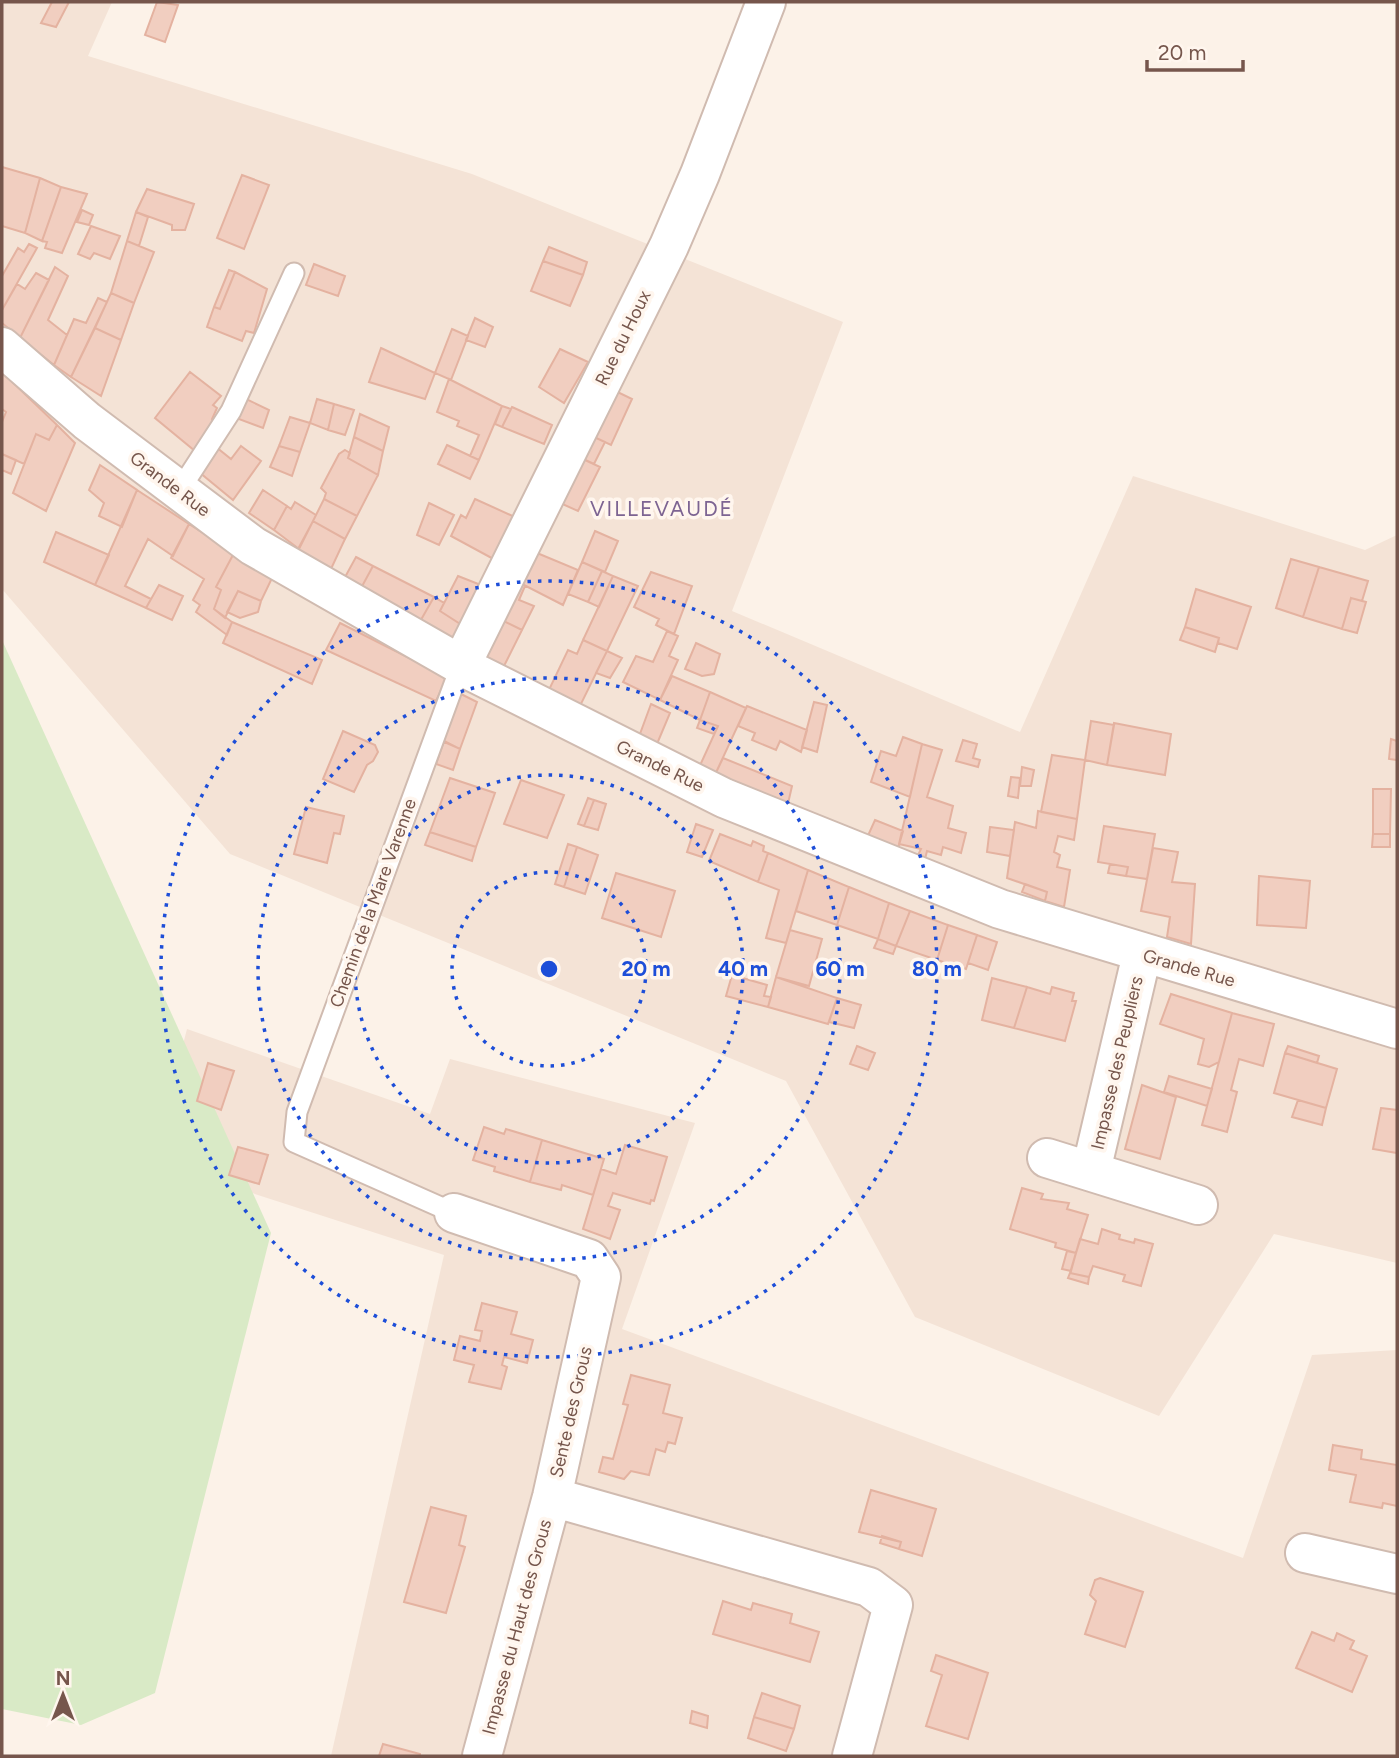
<svg xmlns="http://www.w3.org/2000/svg" width="1399" height="1758" viewBox="0 0 1399 1758" font-family="Figtree,sans-serif">
<style>
.residential{fill:#f4e3d6}
.green{fill:#d9eac6}
.building{fill:#f1cec0;stroke:#e4b2a0;stroke-width:2}
.lines{fill:none;stroke-linecap:round;stroke-linejoin:round}
.service-casing{stroke:#d0bbb0;stroke-width:23}
.minor-casing{stroke:#d0bbb0;stroke-width:42}
.service{stroke:#fff;stroke-width:19}
.minor{stroke:#fff;stroke-width:38}
.ring{fill:none;stroke:#1d4ed8;stroke-width:3.5;stroke-dasharray:3.5 7}
.labels{text-anchor:middle;dominant-baseline:central;stroke-width:7;stroke-linejoin:round;paint-order:stroke}
.street-label{font-size:18px;fill:#76564c;stroke:#fff6ee}
.quarter-label{font-size:21px;letter-spacing:2px;fill:#7d6492;stroke:#fff6ee}
.centre{fill:#1d4ed8;stroke:#fff6ee;stroke-width:3.5}
.ring-label{font-size:21px;text-anchor:middle;font-weight:bold;fill:#1d4ed8;stroke:#fff6ee;stroke-width:7;stroke-linejoin:round;paint-order:stroke}
</style>
<rect width="100%" height="100%" fill="#fcf2e8"/>
<path class="residential" d="M2,2H112L88,56L472,174L843,322L732,611L1020,732L1133,476L1365,550L1397,535V1263L1274,1234L1159,1416L915,1317L786,1081L230,854L2,589Z
M187,1029L430,1114L450,1059L695,1123L622,1329L1243,1558L1312,1355L1397,1350V1756H331L444,1255L153,1161Z"/>
<path class="green" d="M2,640L271,1233L155,1693L81,1725L2,1709Z"/>
<path class="building" d="M52,2H69L56,27L41,23Z
M157,2L178,5L165,42L145,35Z
M2,167L40,178L25,233L2,226Z
M242,175L269,185L244,249L217,238Z
M40,178L61,187L42,241L25,233Z
M61,187L87,194L62,253L45,248L47,242L42,241Z
M147,189L194,204L185,230H172V225L136,212Z
M82,210L93,215L89,225L77,222Z
M136,212L148,217L139,246L127,241Z
M91,226L120,236L110,259L94,253L90,259L78,254Z
M127,241L154,252L134,303L111,293Z
M29,244L37,248L2,310V276L18,248L24,252Z
M549,247L587,262L583,275L543,261Z
M543,261L583,275L570,306L531,291Z
M314,264L345,276L338,296L306,285Z
M55,267L68,276L48,320L67,335L54,365L20,338Z
M229,270L235,272L220,309L214,307Z
M235,272L267,289L254,333L246,331L242,341L207,327L214,307L220,309Z
M36,273L49,280L20,338L2,323V310L17,284L25,289Z
M111,293L134,303L121,340L95,328Z
M98,298L107,302L71,377L54,365L74,319L86,323Z
M475,318L493,327L485,347L466,340Z
M95,328L121,340L101,396L71,377Z
M452,329L468,336L451,380L435,373Z
M381,348L435,373L425,399L369,382Z
M560,349L588,362L564,403L539,387Z
M2,372L57,425L49,440L36,434L24,464L2,454V422L6,412L2,409Z
M190,372L221,396L213,405L217,408L212,419L215,423L195,451L155,418Z
M449,379L502,406L479,460L470,456L479,435L457,426L459,421L437,412Z
M601,384L632,399L611,445L581,431Z
M242,397L269,410L263,428L236,418Z
M317,399L334,404L328,430L310,423Z
M334,404L354,410L345,435L328,430Z
M502,406L511,409L502,427L495,424Z
M512,407L552,425L544,444L502,427Z
M360,414L389,427L383,451L354,437Z
M290,417L310,423L300,452L279,446Z
M57,425L75,443L46,511L13,493L36,434L49,440Z
M581,431L605,442L594,464L570,453Z
M354,437L383,451L378,475L348,458Z
M447,445L479,460L470,479L438,464Z
M241,446L261,461L233,500L199,472L216,447L231,459Z
M279,446L300,452L292,476L270,467Z
M345,450L350,453L348,458L378,475L357,516L324,499L326,493L321,488L339,454Z
M570,453L600,467L578,511L549,498Z
M2,454L16,460L11,474L2,470Z
M100,465L137,490L122,527L99,516L104,503L89,490Z
M137,490L189,524L173,556L148,539L125,586L151,599L146,608L95,585Z
M263,490L287,506L274,530L249,513Z
M324,499L357,516L345,539L313,521Z
M475,499L517,518L499,562L451,536L461,515L466,518Z
M295,502L316,515L299,549L274,530L287,506L291,509Z
M429,503L454,515L439,545L417,535Z
M313,521L345,539L330,571L297,551Z
M189,524L234,553L216,587L221,590L214,609L232,622L227,635L196,612L200,605L193,600L204,579L171,558Z
M595,531L618,541L605,572L582,562Z
M56,532L109,555L95,585L44,562Z
M234,553L272,578L261,601L238,591L225,618L214,609L221,590L216,587Z
M537,553L578,570L563,605L522,584Z
M356,557L373,566L360,590L344,579Z
M1291,559L1319,567L1303,617L1276,608Z
M582,562L602,571L588,602L568,594Z
M373,566L434,597L418,625L360,590Z
M1319,567L1368,581L1362,601L1351,598L1342,629L1303,617Z
M602,571L613,576L599,607L588,602Z
M651,572L692,586L674,634L656,625L659,619L634,607Z
M458,576L486,587L465,627L440,611Z
M613,576L638,586L607,651L583,640Z
M522,584L525,586L519,600L534,606L522,630L491,615Z
M159,585L183,596L172,620L146,608Z
M1196,589L1251,607L1237,649L1218,643L1219,638L1185,627Z
M238,591L261,601L258,612L240,618L227,612Z
M434,597L444,603L440,611L465,627L456,644L418,625Z
M1351,598L1366,602L1357,633L1342,629Z
M491,615L522,630L501,672L470,656Z
M232,622L322,660L312,684L223,643Z
M340,623L447,677L436,701L326,650Z
M1185,627L1219,638L1215,652L1180,640Z
M667,631L678,636L669,656L678,660L660,700L623,682L636,656L653,662Z
M583,640L607,651L577,712L546,696L568,650L577,654Z
M696,643L720,654L714,674L702,676L685,669Z
M607,651L622,658L610,678L596,673Z
M672,676L710,692L700,720L660,700Z
M453,690L477,702L460,749L435,738Z
M710,692L746,708L713,779L697,772L718,726L700,720Z
M814,702L827,705L817,752L802,747Z
M651,704L670,713L654,751L637,742Z
M747,706L807,730L801,752L780,741L776,750L752,740L755,733L738,726Z
M700,720L718,726L714,734L697,728Z
M1091,721L1114,725L1107,765L1085,760Z
M1114,723L1171,734L1165,775L1107,765Z
M343,731L375,745L378,752L373,761L367,765L354,792L323,779Z
M903,737L922,744L910,797L871,782L881,751L896,756Z
M1391,739L1397,741V760L1389,759Z
M963,740L977,744L973,758L980,760L978,767L956,761Z
M444,741L460,749L453,770L436,764Z
M922,744L942,750L927,797L953,806L948,828L966,833L961,853L943,847L941,855L927,851L925,859L917,857L921,849L899,844Z
M1052,755L1085,760L1077,819L1041,812Z
M723,758L792,786L787,808L713,779Z
M1022,767L1034,770L1031,786H1020Z
M1011,777L1020,778L1018,798L1008,796Z
M450,778L495,793L476,847L430,832Z
M521,780L564,795L547,838L504,824Z
M1373,789H1391L1390,834H1373Z
M588,798L594,800L584,826L578,824Z
M594,800L606,804L598,830L584,826Z
M306,807L344,816L340,834L334,833L327,863L294,854Z
M1038,811L1077,819L1074,840L1058,836L1054,852L1060,855L1057,867L1070,870L1064,907L1045,901L1047,892L1007,878L1015,822L1036,828Z
M875,820L903,831L897,852L866,840Z
M696,824L713,830L702,857L687,852Z
M1104,826L1155,834L1147,879L1126,876L1128,867L1098,862Z
M990,827L1014,830L1010,856L987,852Z
M430,832L476,847L472,861L425,845Z
M720,834L751,846L753,841L764,846L763,851L768,853L758,882L709,861Z
M1373,834H1390V847H1372Z
M568,844L577,847L564,887L555,884Z
M577,847L598,855L585,894L564,887Z
M1153,848L1178,852L1172,882L1195,884L1191,944L1167,937L1170,917L1141,911Z
M768,853L808,870L786,943L766,938L779,890L758,882Z
M1110,864L1128,867L1126,876L1108,873Z
M808,870L849,887L837,925L796,911Z
M616,873L675,891L661,937L602,918Z
M1259,876L1310,881L1306,928L1257,925Z
M1025,884L1047,892L1045,901L1022,892Z
M849,887L889,903L878,939L837,925Z
M889,903L910,911L896,946L878,939Z
M910,911L948,925L937,960L896,946Z
M948,925L977,935L966,969L937,960Z
M790,930L822,939L809,986L776,977Z
M977,935L997,942L988,970L968,963Z
M878,939L896,946L893,954L874,948Z
M732,975L767,985L764,996L771,997L768,1007L726,996Z
M776,977L837,998L828,1024L768,1007Z
M992,978L1027,987L1014,1028L982,1020Z
M1027,987L1050,994L1052,987L1074,993L1072,1001H1076L1065,1041L1014,1028Z
M1171,994L1232,1013L1219,1062L1209,1067L1198,1064L1204,1039L1160,1024Z
M837,998L861,1005L854,1028L829,1022Z
M1232,1013L1274,1024L1263,1066L1239,1059L1231,1090L1237,1092L1227,1132L1202,1125Z
M857,1046L875,1053L868,1070L850,1064Z
M1288,1046L1319,1056L1317,1063L1285,1053Z
M1285,1053L1337,1069L1326,1108L1274,1093Z
M208,1063L234,1071L221,1110L197,1101Z
M1169,1076L1212,1089L1207,1106L1164,1092Z
M1142,1085L1176,1097L1160,1159L1125,1149Z
M1298,1100L1326,1108L1322,1125L1292,1117Z
M1381,1108L1397,1110V1153L1373,1149Z
M484,1127L504,1134L506,1129L542,1140L530,1182L494,1171L495,1167L473,1160Z
M542,1140L604,1159L593,1195L562,1185L561,1190L530,1182Z
M625,1145L667,1157L654,1201L651,1200L650,1204L613,1193L608,1206L620,1210L610,1239L583,1229L601,1169L616,1174Z
M238,1147L268,1155L259,1184L229,1175Z
M1022,1188L1043,1194L1041,1199L1069,1203L1067,1209L1088,1215L1076,1253L1055,1247L1056,1243L1010,1229Z
M1102,1229L1120,1235L1119,1239L1134,1243L1135,1239L1153,1244L1141,1286L1123,1281L1125,1275L1093,1266L1089,1277L1070,1273L1080,1239L1098,1244Z
M1067,1251L1076,1253L1071,1271L1062,1269Z
M1070,1273L1089,1277L1088,1284L1068,1278Z
M482,1303L517,1312L511,1334L533,1340L527,1363L504,1357L502,1365L507,1367L501,1389L469,1382L474,1365L454,1360L460,1336L480,1341L482,1331L475,1330Z
M631,1375L670,1385L663,1413L682,1418L675,1444L668,1442L665,1452L656,1449L649,1475L631,1471L624,1479L599,1472L603,1457L613,1459L628,1405L623,1404Z
M1333,1445L1362,1450L1361,1459L1397,1465V1506L1383,1503L1382,1508L1350,1502L1356,1475L1329,1470Z
M871,1490L936,1509L922,1556L899,1549L901,1542L859,1532Z
M431,1507L466,1516L459,1545L465,1547L446,1613L404,1602Z
M882,1536L901,1542L899,1549L880,1543Z
M1100,1578L1143,1592L1125,1647L1085,1634L1096,1601L1090,1595L1095,1580Z
M723,1601L751,1610L753,1603L792,1614L790,1623L819,1632L810,1662L713,1634Z
M1312,1632L1334,1641L1337,1633L1354,1641L1350,1649L1367,1656L1352,1692L1296,1668Z
M936,1655L988,1673L968,1739L926,1726L942,1675L931,1671Z
M762,1693L800,1706L794,1729L754,1717Z
M692,1711L708,1716L707,1728L690,1723Z
M754,1717L794,1729L786,1751L748,1738Z
M383,1744L420,1754V1756H379Z"/>
<g class="lines">
<defs>
<path id="service" d="M179,491L231,411L294,273
M454,1213L294,1142L297,1112L461,665"/>
<path id="minor" d="M2,347L87,421L253,546L475,673L724,798L1000,909L1397,1029
M461,665L669,246L700,174L766,2
M1047,1158L1198,1205
M1091,1171L1142,954
M454,1213L589,1259L601,1277L552,1497L482,1756
M552,1497L869,1587L893,1605L852,1756
M1305,1553L1397,1574"/>
</defs>
<use href="#service" class="service-casing"/>
<use href="#minor" class="minor-casing"/>
<use href="#service" class="service"/>
<use href="#minor" class="minor"/>
</g>
<g class="ring">
<circle cx="549" cy="969" r="97"/>
<circle cx="549" cy="969" r="194"/>
<circle cx="549" cy="969" r="291"/>
<circle cx="549" cy="969" r="388"/>
</g>
<g class="labels">
<g class="street-label">
<text transform="translate(623 338) rotate(-64)">Rue du Houx</text>
<text transform="translate(170 484) rotate(37)">Grande Rue</text>
<text transform="translate(660 766) rotate(26)">Grande Rue</text>
<text transform="translate(373 903) rotate(-70)">Chemin de la Mare Varenne</text>
<text transform="translate(1189 968) rotate(16)">Grande Rue</text>
<text transform="translate(1117 1063) rotate(-77)">Impasse des Peupliers</text>
<text transform="translate(571 1412) rotate(-77)">Sente des Grous</text>
<text transform="translate(517 1627) rotate(-75)">Impasse du Haut des Grous</text>
</g>
<g class="quarter-label">
<text x="662" y="508">VILLEVAUDÉ</text>
</g>
</g>
<circle cx="549" cy="969" r="10" class="centre"/>
<g class="ring-label">
<text x="646" y="976">20 m</text>
<text x="743" y="976">40 m</text>
<text x="840" y="976">60 m</text>
<text x="937" y="976">80 m</text>
</g>
<rect width="1399" height="1758" fill="none" stroke="#76564c" stroke-width="7"/>
<g transform="translate(63 1695)" stroke="#fff6ee" stroke-width="5" paint-order="stroke">
<path d="M0-5L12 26L0 18L-12 26Z" fill="#76564c"/>
<text y="-10" font-size="19" font-weight="bold" text-anchor="middle" fill="#76564c">N</text>
</g>
<path d="M1147 60v10h96v-10" fill="none" stroke="#76564c" stroke-width="3.5"/>
<text x="1158" y="60" font-size="21" fill="#76564c" stroke="#fff6ee" stroke-width="5" paint-order="stroke">20 m</text>
</svg>
